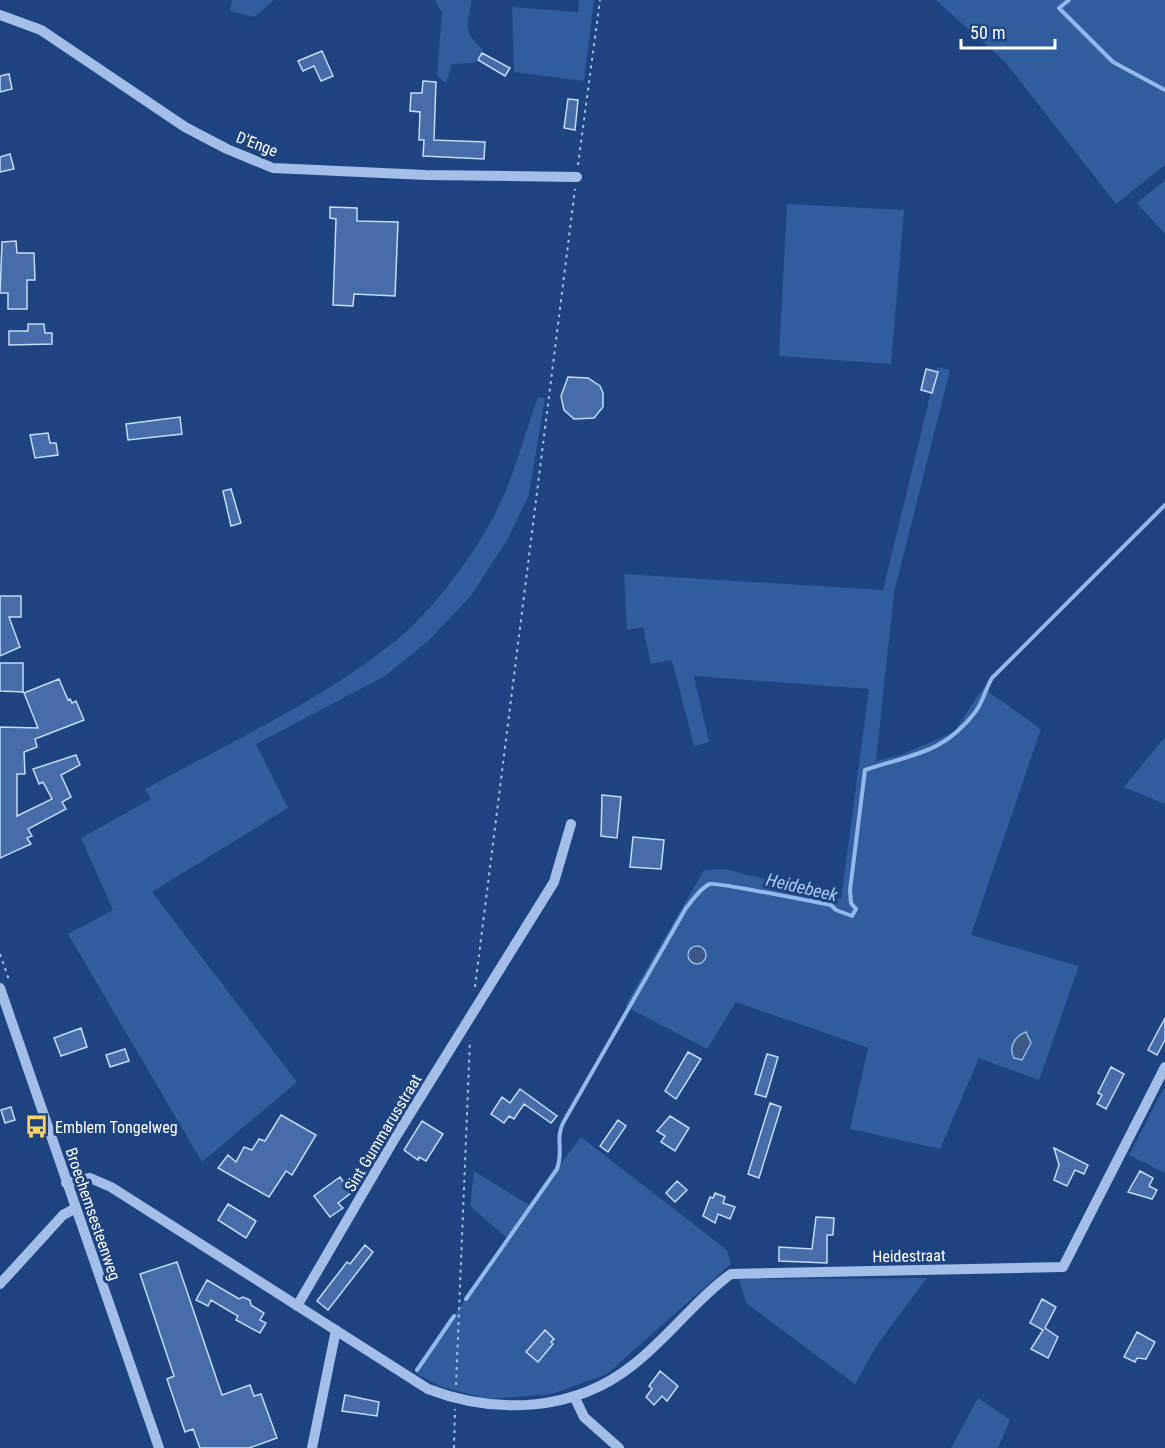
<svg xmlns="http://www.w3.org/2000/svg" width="1165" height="1448" viewBox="0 0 1165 1448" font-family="'Roboto Condensed',sans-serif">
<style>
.green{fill:#315c9e}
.water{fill:#3c5885;stroke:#95b8ea;stroke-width:1.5}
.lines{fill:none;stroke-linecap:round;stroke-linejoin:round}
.stream{stroke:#95b8ea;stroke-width:4}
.building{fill:#466daa;stroke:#c6d9f7;stroke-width:1.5}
.path{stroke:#a2bee9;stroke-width:2;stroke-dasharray:3 4.5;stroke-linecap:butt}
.minor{stroke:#a2bee9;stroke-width:10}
.labels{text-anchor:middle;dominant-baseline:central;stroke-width:6;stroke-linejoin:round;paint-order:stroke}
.street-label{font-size:16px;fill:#fff;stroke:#1d4380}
.poi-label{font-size:16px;fill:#fff;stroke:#1d4380;text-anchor:start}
.water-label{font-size:18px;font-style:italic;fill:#adc8f0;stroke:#1d4380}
</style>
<rect width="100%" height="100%" fill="#1d4380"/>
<path class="green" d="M232,0H274L255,17L230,11Z
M435,0H472C467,25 463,32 483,50L475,63L452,64L446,83L437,76L442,13Z
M579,0H594L584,81L514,72L512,7L578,12Z
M936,0H1165V165L1116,204L1006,63Z
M1165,180V234L1137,203Z
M787,204L904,210L891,364L779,356Z
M937,367L950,370L894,593L876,761L903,754L954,732L983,688L1041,729L971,935L1079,966L1039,1080L979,1058L940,1149L850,1129L868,1048L736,1002L707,1049L625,1006L704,870L725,869L841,899L869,689L694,676L709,742L694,746L672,660L651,664L643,627L627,630L624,574L883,590Z
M538,397L545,398L529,494L509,537L470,597L428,641L385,676L256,744L288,808L152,892L297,1082L202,1162L68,934L113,910L81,838L151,799L145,789C230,742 323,700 399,638C429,613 465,566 485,532C511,490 522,442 538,397Z
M1165,737V804L1124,787Z
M1164,1088L1165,1089V1173L1129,1155Z
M581,1137L727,1250L731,1264L607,1374L552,1394L487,1399L442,1387L415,1373L507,1238L470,1206L474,1171L529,1205Z
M927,1278L877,1345L855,1384L746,1303L739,1279Z
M978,1398L1010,1420L998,1448H951Z"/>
<path class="water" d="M688 955a9 9 0 1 1 18 0a9 9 0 1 1-18 0Z
M1026,1032L1031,1043L1022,1060L1014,1058C1008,1047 1015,1036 1026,1032Z"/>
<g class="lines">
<path class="stream" d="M1069,0L1059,8L1113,62L1165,90
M466,1299L557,1169C564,1149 555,1140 563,1123L686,908C692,901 701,887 710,884C716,882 815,902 831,905L836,910L852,916L856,909L851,903L850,890L865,770C912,754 944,754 976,711C983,701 986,688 992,678L1165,505
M417,1370L454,1316"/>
</g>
<path class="building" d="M322,51L333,76L321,81L314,66L303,71L298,61Z
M482,53L510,68L505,76L478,60Z
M9,74L12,89L0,92V76Z
M423,81L436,82L434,140L485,142L484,159L423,156L424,140H419L420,112L410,111L411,93H422Z
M568,99L578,100L575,130L564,128Z
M10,154L14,169L0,172V157Z
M330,207L357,208V221L398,222L395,296L354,294L353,306L333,305L336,219L330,218Z
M16,241L17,253H34L35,280H27V309H8V293H0L2,242Z
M28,324H44L45,333H52V344L9,345V331H28Z
M926,369L938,372L932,393L921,390Z
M568,377L588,378L600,386L603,393V407L594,418L574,419L564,410L561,396Z
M180,417L182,434L128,440L126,424Z
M48,433L50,443H56L58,455L35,458L30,435Z
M231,489L241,523L231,526L223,491Z
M0,596H21V617H9L20,647L0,656Z
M0,663H23V692L0,691Z
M59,679L68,700L70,699L72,703L76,701L84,720L35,739L37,747L24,752L25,774H17V816L52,799L43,782L39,784L33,769L76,755L80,765L61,775L71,797L62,802L66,809L28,829L32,836L27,838L31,844L0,858V727L38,728L24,693Z
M602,795L621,797L617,838L601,836Z
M633,837L664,840L661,869L630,867Z
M1165,1018V1040L1157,1055L1148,1050Z
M81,1028L87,1047L61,1056L54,1038Z
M125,1049L129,1061L110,1067L106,1055Z
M688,1052L701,1059L676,1099L665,1091Z
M767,1054L778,1057L766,1097L755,1094Z
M1111,1067L1124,1074L1106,1109L1097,1104L1102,1095L1098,1093Z
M520,1089L557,1116L551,1123L524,1104L514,1119L509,1116L504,1123L491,1114L502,1097L510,1103Z
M770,1103L781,1107L759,1178L748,1174Z
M11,1107L15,1120L5,1123L1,1110Z
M281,1115L316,1135L292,1175L286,1171L269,1197L218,1168L228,1155L236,1162L244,1147L252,1150L259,1139L265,1141Z
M670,1116L689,1128L675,1151L661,1142L665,1136L657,1131Z
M618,1120L626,1126L608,1152L600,1146Z
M422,1121L443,1134L426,1161L419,1157L418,1160L404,1150Z
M1054,1148L1088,1165L1084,1174L1075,1170L1067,1186L1054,1180L1059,1165Z
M1140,1171L1153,1178L1149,1186L1157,1190L1152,1199L1128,1192Z
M340,1177L351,1193L338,1203L343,1208L330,1217L314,1196Z
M677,1181L687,1190L675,1202L666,1193Z
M715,1193L725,1197L723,1203L735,1207L730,1219L718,1214L715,1223L703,1216L710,1197L713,1198Z
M228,1204L256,1221L246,1238L218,1220Z
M816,1217L834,1218L833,1235H827V1263L779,1261V1247L812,1249Z
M365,1245L373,1252L328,1310L317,1301L347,1262L350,1264Z
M177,1262L222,1395L250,1385L254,1396L261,1394L277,1438L249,1448H200L193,1429L185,1432L167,1379L174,1376L140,1274Z
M207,1280L239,1299L243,1297L250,1300L251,1305L264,1313L260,1320L266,1323L260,1333L236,1320L238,1316L211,1300L208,1306L196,1300Z
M1042,1299L1056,1307L1045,1328L1058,1337L1048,1358L1031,1349L1043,1330L1030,1323Z
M545,1330L554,1339L551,1342L553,1344L538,1362L526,1352Z
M1137,1332L1155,1342L1146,1359L1137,1358L1135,1362L1124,1357Z
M660,1371L678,1386L667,1401L662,1396L654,1405L646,1397L652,1389L649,1386Z
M345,1395L379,1402L377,1416L342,1411Z"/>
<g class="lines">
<path class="path" d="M578,165L600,0
M0,954L9,980
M475,987L575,189
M456,1385L470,1040
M454,1448L455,1409"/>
<path class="minor" d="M0,15L41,30L185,127L227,149L273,168L426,175L577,177
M0,988L159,1448
M66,1183L90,1178L111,1187L428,1389C496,1415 574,1412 633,1365C668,1338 695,1300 731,1274L1063,1267L1165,1067
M0,1284L63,1215L74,1209
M297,1306L395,1138L554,882L571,824
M574,1396L584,1417L619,1448
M312,1448L336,1330"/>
</g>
<defs>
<symbol id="bus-bare" viewBox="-9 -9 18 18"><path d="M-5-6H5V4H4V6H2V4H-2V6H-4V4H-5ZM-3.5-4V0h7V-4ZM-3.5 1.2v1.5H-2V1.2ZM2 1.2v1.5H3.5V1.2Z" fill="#f8d460" stroke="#1d4380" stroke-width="2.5" paint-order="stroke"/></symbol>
</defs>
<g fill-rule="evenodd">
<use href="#bus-bare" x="20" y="1110" width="33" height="33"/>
</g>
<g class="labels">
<g class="street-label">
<text transform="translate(257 144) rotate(21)">D'Enge</text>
<text transform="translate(383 1133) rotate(-59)">Sint Gummarusstraat</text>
<text transform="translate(93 1214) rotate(71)">Broechemsesteenweg</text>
<text transform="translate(909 1256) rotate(-1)">Heidestraat</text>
</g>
<g class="poi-label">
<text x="55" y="1127">Emblem Tongelweg</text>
</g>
<g class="water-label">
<text transform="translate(802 887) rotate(13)">Heidebeek</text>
</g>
</g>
<path d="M961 39v9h94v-9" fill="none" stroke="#ffffff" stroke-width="3"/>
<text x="970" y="39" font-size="18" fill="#ffffff" stroke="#1d4380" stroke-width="4.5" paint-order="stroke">50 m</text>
</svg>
